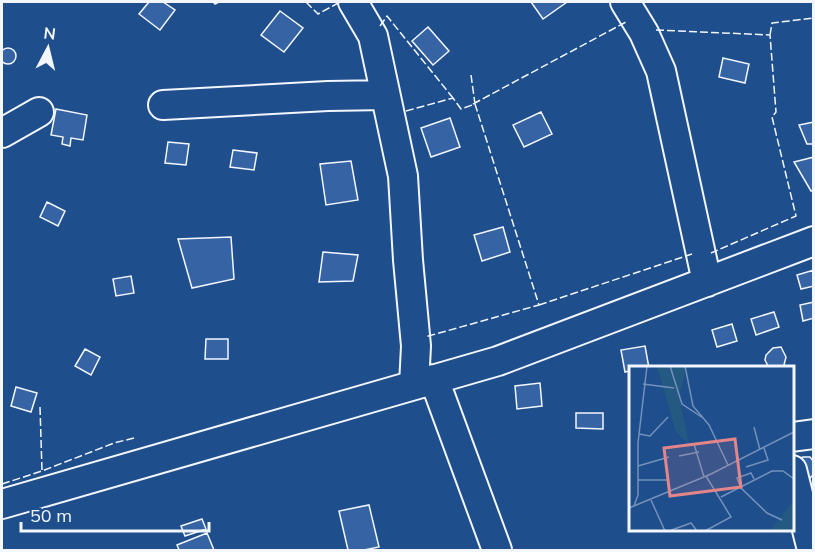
<svg xmlns="http://www.w3.org/2000/svg" width="815" height="552" viewBox="0 0 815 552" font-family="Mulish,sans-serif">
<style>
.building{fill:#3563a3;stroke:#f2f6ff;stroke-width:1.5}
.lines{fill:none;stroke-linecap:round;stroke-linejoin:round}
.minor-casing{stroke:#f2f6ff;stroke-width:32}
.minor{stroke:#1f4e8c;stroke-width:28}
.fence{stroke:#f2f6ff;stroke-width:1.5;stroke-dasharray:8 3;stroke-linecap:butt}
.inset-road{fill:none;stroke:#7391ba;stroke-width:1.5}
.view{fill:#e38589;fill-opacity:0.15;stroke:#e38589;stroke-width:3}
.inset-edge{fill:none;stroke:#f2f6ff;stroke-width:3}
</style>
<rect width="100%" height="100%" fill="#1f4e8c"/>
<path class="building" d="M149,2H163L175,10L160,30L139,14Z
M531,2H567L543,19Z
M280,11L303,28L284,52L261,35Z
M428,27L449,51L433,65L412,41Z
M0 56a8 8 0 1 1 16 0a8 8 0 1 1-16 0Z
M723,58L749,64L745,83L719,77Z
M56,109L87,115L83,140L71,138L70,146L62,144L63,137L51,135Z
M541,112L552,134L524,147L513,125Z
M450,118L460,147L431,157L421,128Z
M814,122V144H807L799,125Z
M168,142L189,144L186,165L165,163Z
M233,150L257,153L254,170L230,167Z
M814,157V190L811,191L794,162Z
M351,161L358,200L326,205L320,164Z
M47,202L65,211L58,226L40,217Z
M503,227L510,252L482,261L474,235Z
M231,237L234,279L192,288L178,239Z
M323,252L358,255L353,281L319,282Z
M814,270V286L801,289L797,275Z
M131,276L134,293L116,296L113,279Z
M814,302V318L803,321L800,305Z
M774,312L779,327L756,335L751,319Z
M732,324L737,341L717,347L712,330Z
M206,339H228V359H205Z
M645,346L649,368H630V371L625,372L621,350Z
M781,347L786,357L784,365L782,368H769L765,360L766,355L773,348Z
M85,349L100,357L91,375L75,366Z
M540,383L542,406L517,409L515,386Z
M16,387L37,393L31,412L11,406Z
M576,413H603V429L576,428Z
M803,457H810L814,462V474L808,480L798,459Z
M369,505L379,547L364,550H348L339,511Z
M202,519L206,529L185,536L181,526Z
M207,533L214,550H179L177,545Z"/>
<g class="lines">
<defs>
<path id="minor" d="M353,2L373,36L403,176L408,260L416,346L414,385
M625,2L644,33L661,71L707,282
M163,105L328,96L385,95
M2,133L39,112
M434,379L497,550
M792,437L814,434
M792,470L812,550
M2,504L498,361L814,241"/>
</defs>
<use href="#minor" class="minor-casing"/>
<use href="#minor" class="minor"/>
<path class="fence" d="M213,2L215,4L219,2
M306,2L318,14L340,2
M380,26L387,16L453,98
M656,30L770,35L776,112L772,117L796,216L711,253
M770,35L772,23L814,18
M471,75L475,104
M473,104L626,22
M406,111L453,98L461,109L475,104L539,305L425,337
M539,305L692,254
M40,407L42,471L114,443L134,438
M2,484L42,471"/>
</g>
<g transform="translate(629 366)">
<rect width="165" height="165" fill="#1f4e8c"/>
<path d="M28,0H58L50,31L60,78L47,66ZM165,134V165H138L143,162Z" fill="#245a82"/>
<path class="inset-road" d="M41,0L53,38L74,52M56,0L64,40L80,59L99,99M14,18L45,22M125,61L131,84M10,68L21,70L39,51M65,78L75,111M50,90L70,86M9,100L40,91M117,101L139,94L135,82M125,113L122,107L108,112L112,122L138,147L153,154M9,114H38M92,131L143,105H154L165,113M22,134L36,165M5,140L9,129V77L18,0M0,142L82,108L165,66M40,165L62,157L68,165M76,165L102,151L77,110"/>
<path class="view" d="M106,73L112,121L41,130L35,82Z"/>
<rect width="165" height="165" class="inset-edge"/>
</g>
<rect width="815" height="552" fill="none" stroke="#f2f6ff" stroke-width="6"/>
<g transform="translate(48 48) rotate(7)" stroke="#1f4e8c" stroke-width="4.5" paint-order="stroke">
<path d="M0-4.5L10 22L0 15L-10 22Z" fill="#f2f6ff"/>
<text y="-9" font-size="16" font-weight="bold" text-anchor="middle" fill="#f2f6ff">N</text>
</g>
<path d="M21 522v9h188v-9" fill="none" stroke="#f2f6ff" stroke-width="3"/>
<text x="30" y="522" font-size="18" fill="#f2f6ff" stroke="#1f4e8c" stroke-width="4.5" paint-order="stroke">50 m</text>
</svg>
